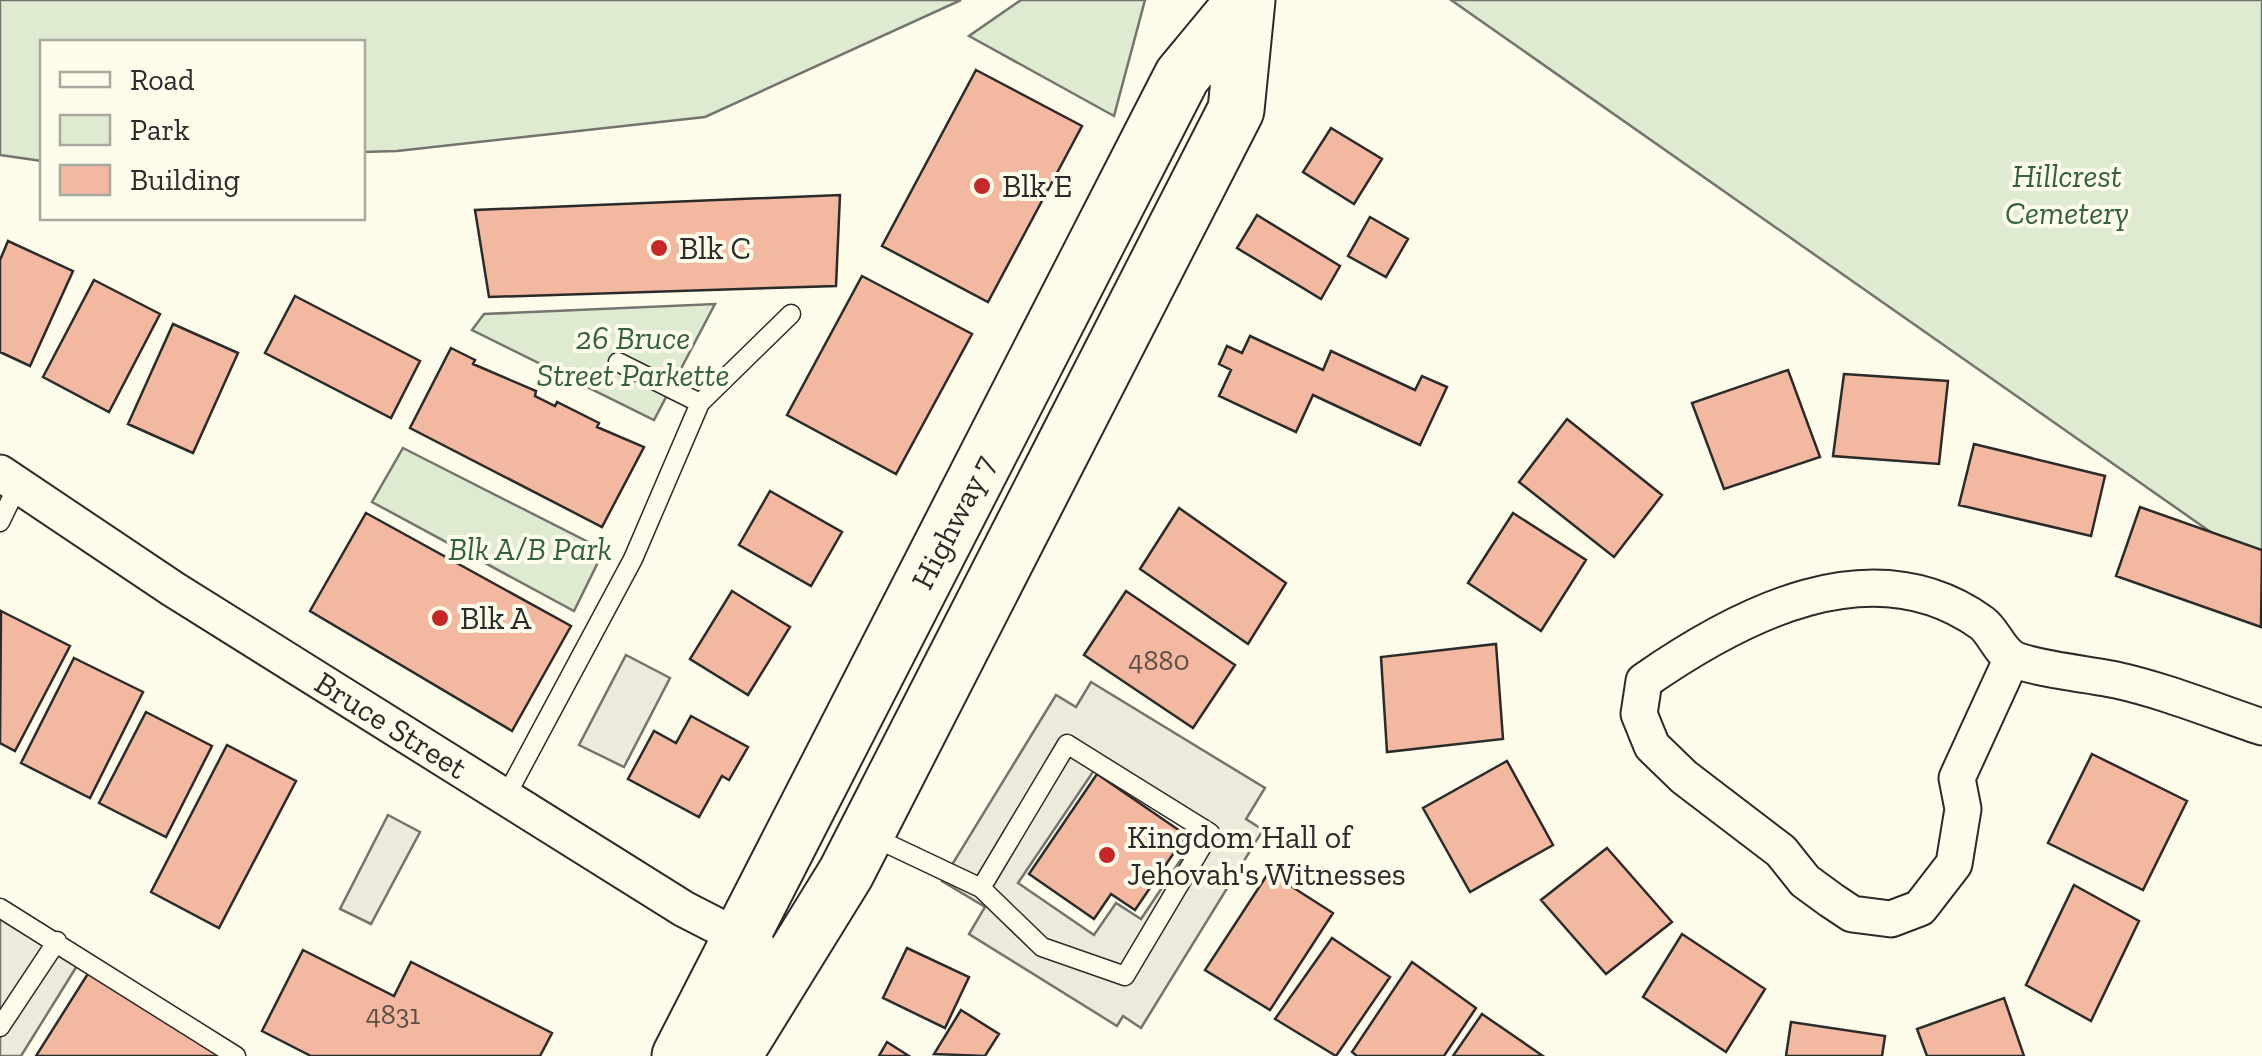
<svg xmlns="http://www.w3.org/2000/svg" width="2262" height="1056" viewBox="0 0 2262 1056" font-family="'Zilla Slab',serif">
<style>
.green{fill:#deebd1;stroke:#74746e;stroke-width:2.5}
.parking{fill:#eceadb;stroke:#74746e;stroke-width:2.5;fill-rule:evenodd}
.building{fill:#f2b8a0;stroke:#2b2b2b;stroke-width:2.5}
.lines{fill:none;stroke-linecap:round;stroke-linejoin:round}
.service-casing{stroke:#2b2b2b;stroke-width:21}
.minor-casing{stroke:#2b2b2b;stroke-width:39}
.primary-casing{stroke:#2b2b2b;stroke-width:59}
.service{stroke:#fdfbea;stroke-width:18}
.minor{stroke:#fdfbea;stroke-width:35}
.primary{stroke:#fdfbea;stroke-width:55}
.poi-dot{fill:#c62828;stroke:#fdfbea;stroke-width:4}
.labels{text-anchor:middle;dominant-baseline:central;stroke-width:8;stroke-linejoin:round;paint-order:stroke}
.number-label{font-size:28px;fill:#5d4e48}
.park-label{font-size:32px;font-style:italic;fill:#34623c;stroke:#fdfbea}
.poi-label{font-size:32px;fill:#2b2b2b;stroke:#fdfbea;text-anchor:start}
.street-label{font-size:32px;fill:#2b2b2b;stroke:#fdfbea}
</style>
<rect width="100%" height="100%" fill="#fdfbea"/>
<path class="green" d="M0,0H961L705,117L397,151L363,152L362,42H42V161L0,155Z
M1021,0H1145L1114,116L969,36Z
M1451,0H2262V568Z
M715,304L654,420L472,330L484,314Z
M403,448L604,550L574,611L372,502Z"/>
<path class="parking" d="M626,655L670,678L624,767L579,745Z
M1091,682L1265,788L1246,819L1263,830L1141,1028L1123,1016L1117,1026L969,934L985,907L942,881L1056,695L1076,707ZM1097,766L1198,834L1141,919L1116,903L1094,935L1018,883Z
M388,815L420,832L371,924L340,909Z
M0,907L80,961L21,1056H0Z"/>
<path class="building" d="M976,70L1082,126L988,302L882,246Z
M1331,128L1382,159L1354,204L1303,172Z
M840,195L836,286L489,297L475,210Z
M1257,215L1340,266L1321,299L1237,248Z
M1370,217L1408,239L1386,277L1348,256Z
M8,241L73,271L30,366L0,352V260Z
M862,276L972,334L896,474L787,415Z
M94,280L160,314L109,412L43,377Z
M295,296L420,361L391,418L265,353Z
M173,324L238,353L193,453L128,424Z
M1250,336L1323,370L1331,351L1415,390L1422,376L1447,387L1420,445L1313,395L1296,432L1219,396L1231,370L1219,364L1227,346L1242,353Z
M451,348L475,360L473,364L536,391L535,396L555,406L557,402L599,423L597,427L644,447L602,527L410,428Z
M1788,370L1820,457L1724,489L1692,403Z
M1844,374L1948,381L1939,464L1833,456Z
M1567,419L1662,495L1614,557L1519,482Z
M1974,444L2105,476L2091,536L1959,505Z
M770,491L842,532L811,586L739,545Z
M2140,507L2262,550L2261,627L2116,576Z
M1179,508L1286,583L1248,644L1140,569Z
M366,513L571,626L512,731L310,611Z
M1513,513L1586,560L1541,631L1468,583Z
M732,591L790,627L748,695L690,659Z
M1126,591L1235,665L1193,728L1084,655Z
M1,611L70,646L15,751L0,743Z
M1496,644L1503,739L1387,752L1381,657Z
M74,658L143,692L90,798L21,763Z
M146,712L212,746L166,837L99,803Z
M691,716L748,747L729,780L722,776L699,817L628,779L654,731L676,743Z
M227,745L296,781L219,928L151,892Z
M2092,754L2187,801L2143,890L2048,843Z
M1507,761L1553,845L1470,892L1423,808Z
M1097,774L1186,835L1135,910L1111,894L1094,919L1029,874Z
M1607,848L1672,922L1606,974L1541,900Z
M1269,872L1333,913L1270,1010L1205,970Z
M2074,885L2139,921L2091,1021L2026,985Z
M1682,934L1765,989L1726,1052L1643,997Z
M1332,938L1390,977L1336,1056L1275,1019Z
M907,948L969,977L945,1028L883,998Z
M303,950L394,996L411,962L552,1033L540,1056H311L262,1031Z
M1412,962L1476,1008L1444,1056H1357L1352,1052Z
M89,972L221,1056H36Z
M2004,998L2024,1056H1927L1917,1029Z
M961,1010L999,1034L985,1056L934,1054Z
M1482,1014L1543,1056H1453Z
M1791,1022L1885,1036L1882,1056H1786Z
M887,1042L909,1056H879Z"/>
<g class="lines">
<defs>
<path id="service" d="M618,362L700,403
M0,522L18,485
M506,796L633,559L700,403L791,314
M869,835L981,888L1042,947L1125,976L1210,833L1067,744L981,888
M0,908L236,1056
M0,1027L57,941"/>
<path id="minor" d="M0,473L173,589L684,909L758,947
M2012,658L1957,778L1963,809L1954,864L1920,908L1891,919L1852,914L1831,900L1805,881L1781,851L1684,777L1652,746L1639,714L1644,681C1739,615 1872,544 1982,623C1993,631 1999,650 2012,658C2028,668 2094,675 2116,680C2166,691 2214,711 2262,727"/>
<path id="primary" d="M680,1056L1182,76L1245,0
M733,1056L846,873L1236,110L1247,0"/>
</defs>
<use href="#service" class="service-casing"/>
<use href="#minor" class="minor-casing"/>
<use href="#primary" class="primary-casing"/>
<use href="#service" class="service"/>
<use href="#minor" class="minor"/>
<use href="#primary" class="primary"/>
</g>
<g class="poi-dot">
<circle cx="982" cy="186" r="10"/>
<circle cx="659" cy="248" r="10"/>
<circle cx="440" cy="618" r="10"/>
<circle cx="1107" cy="855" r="10"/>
</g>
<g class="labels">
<g class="number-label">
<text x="1159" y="660">4880</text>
<text x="393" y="1014">4831</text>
</g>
<g class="park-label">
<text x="2067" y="176">Hillcrest<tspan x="2067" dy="37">Cemetery</tspan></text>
<text x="633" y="338">26 Bruce<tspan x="633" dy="37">Street Parkette</tspan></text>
<text x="530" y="549">Blk A/B Park</text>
</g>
<g class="poi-label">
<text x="1002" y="186">Blk E</text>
<text x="679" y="248">Blk C</text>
<text x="460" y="618">Blk A</text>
<text x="1127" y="837">Kingdom Hall of<tspan x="1127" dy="37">Jehovah's Witnesses</tspan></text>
</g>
<g class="street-label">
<text transform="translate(953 522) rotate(-63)">Highway 7</text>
<text transform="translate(391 725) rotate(32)">Bruce Street</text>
</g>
</g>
<rect x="40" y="40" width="325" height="180" fill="#fdfbea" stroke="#a9a89e" stroke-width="2.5"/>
<rect x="60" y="72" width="50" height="15" fill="#fdfbea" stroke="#a9a89e" stroke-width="2.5"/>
<text x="130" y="90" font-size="30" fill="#2b2b2b">Road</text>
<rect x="60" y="115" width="50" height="30" fill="#deebd1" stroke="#a9a89e" stroke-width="2.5"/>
<text x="130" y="140" font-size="30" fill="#2b2b2b">Park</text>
<rect x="60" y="165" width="50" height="30" fill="#f2b8a0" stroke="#a9a89e" stroke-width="2.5"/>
<text x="130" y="190" font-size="30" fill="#2b2b2b">Building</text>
</svg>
